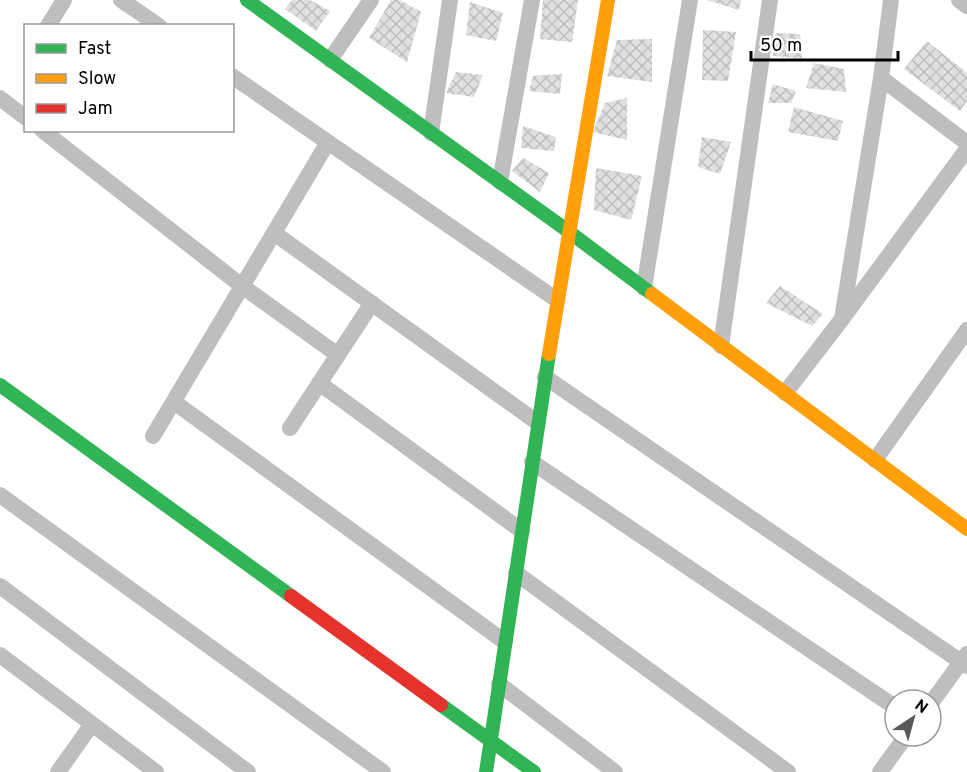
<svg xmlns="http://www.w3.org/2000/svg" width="967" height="772" viewBox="0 0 967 772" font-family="Overpass,sans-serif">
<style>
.building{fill:url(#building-cross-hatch)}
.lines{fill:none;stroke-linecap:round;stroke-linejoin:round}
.street{stroke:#bebebe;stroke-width:16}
.fast{stroke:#30b455;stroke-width:14}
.slow{stroke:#ff9f0a;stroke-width:14}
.jam{stroke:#e5322d;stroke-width:14}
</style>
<defs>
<pattern id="building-cross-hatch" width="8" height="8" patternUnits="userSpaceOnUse" patternTransform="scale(1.5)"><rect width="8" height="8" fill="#dfdfdf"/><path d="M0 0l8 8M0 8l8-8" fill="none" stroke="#bebebe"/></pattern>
</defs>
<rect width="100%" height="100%" fill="#fff"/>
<path class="building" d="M292,0H310L330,11L316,31L285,9Z
M391,0H400L421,12L407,62L369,38Z
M543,0H578L572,42L540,39Z
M707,0H741L739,10Z
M470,2L503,13L496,41L466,35Z
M703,30L736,32L728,81L702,80Z
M776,33L800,34L802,58L773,56Z
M652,39V82L607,76L617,40Z
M927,41L967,73V101L960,111L904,69Z
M814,63L844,69L846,92L806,88Z
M456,72L483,75L474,97L446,93Z
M562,74L560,94L529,91L533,76Z
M773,84L796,91L791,103H768Z
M627,98V140L593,132L605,103Z
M794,107L843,121L838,141L788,132Z
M523,126L556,137L554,151L521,148Z
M702,137L731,142L720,174L698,167Z
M523,158L549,173L540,192L512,171Z
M596,168L642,176L631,220L594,210Z
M780,286L823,314L812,326L766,303Z"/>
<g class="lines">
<path class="street" d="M121,0L159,26
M959,0L967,6
M48,26L64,0
M330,60L371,0
M232,76L557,300
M881,78L967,143
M0,98L26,118
M42,130L242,286L338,355
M431,133L450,0
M500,182L532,0
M274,233L538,423
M644,288L690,0
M842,319L881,78L891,0
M721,346L770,0
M545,377L967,666
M319,383L522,531
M785,393L842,319L967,149
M174,402L505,642
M290,428L372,303
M153,436L328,142
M875,460L967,330
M532,462L895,707
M0,495L383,772
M516,573L788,772
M0,586L248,772
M0,655L156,772
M499,684L615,772
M931,703L967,654
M58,772L92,724
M880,772L906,736"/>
<path class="fast" d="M247,0L568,231L652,294
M0,385L291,596
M441,705L534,772
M486,772L549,354"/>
<path class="slow" d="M652,294L967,529
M549,354L608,0"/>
<path class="jam" d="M291,596L441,705"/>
</g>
<rect x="24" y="24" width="210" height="108" fill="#ffffff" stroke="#999999" stroke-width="1.5"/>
<rect x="36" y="44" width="30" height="9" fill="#30b455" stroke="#999999" stroke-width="1.5"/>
<text x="78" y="54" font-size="18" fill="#000000">Fast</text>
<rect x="36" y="74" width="30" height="9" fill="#ff9f0a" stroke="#999999" stroke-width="1.5"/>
<text x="78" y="84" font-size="18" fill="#000000">Slow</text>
<rect x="36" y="104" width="30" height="9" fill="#e5322d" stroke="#999999" stroke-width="1.5"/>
<text x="78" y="114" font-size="18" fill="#000000">Jam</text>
<g transform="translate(913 718) rotate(36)"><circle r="28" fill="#ffffff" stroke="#999999" stroke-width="1.5"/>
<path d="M0-4.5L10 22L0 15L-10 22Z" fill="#595959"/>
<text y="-9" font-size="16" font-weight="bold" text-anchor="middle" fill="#000000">N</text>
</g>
<path d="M751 51v9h147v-9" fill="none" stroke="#000000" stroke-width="3"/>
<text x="760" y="51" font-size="18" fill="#000000" stroke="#ffffff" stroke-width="4.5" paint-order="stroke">50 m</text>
</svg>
